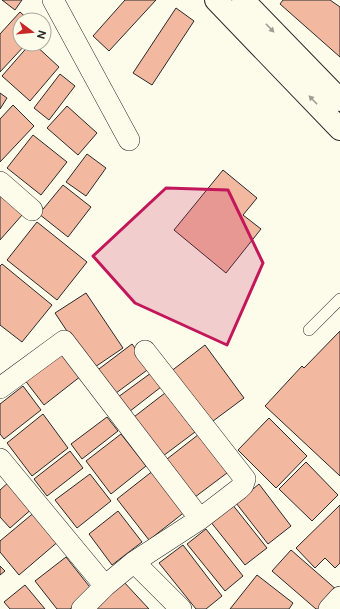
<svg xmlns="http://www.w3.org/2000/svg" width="340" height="609" viewBox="0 0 340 609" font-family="Figtree,sans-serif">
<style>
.building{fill:#f2b8a0;stroke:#2b2b2b}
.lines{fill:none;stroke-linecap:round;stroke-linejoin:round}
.service-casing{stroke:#2b2b2b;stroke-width:12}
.minor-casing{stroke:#2b2b2b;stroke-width:22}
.tertiary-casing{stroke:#2b2b2b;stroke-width:24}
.service{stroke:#fdfbea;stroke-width:11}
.minor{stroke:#fdfbea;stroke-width:21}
.tertiary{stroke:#fdfbea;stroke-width:22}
.oneway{fill:#9e9d94}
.marked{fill:#c2185b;fill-opacity:0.2;stroke:#c2185b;stroke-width:3;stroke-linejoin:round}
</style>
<rect width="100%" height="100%" fill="#fdfbea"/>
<path class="building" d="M2,0H22L15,10Z
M125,0H156L109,51L93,36Z
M283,0H330L340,7V57L280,4Z
M176,8L194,21L152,85L133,73Z
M20,12L29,20H20V44H26L0,72V34Z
M30,44H34L59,67L30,101L2,76Z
M60,74L75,86L49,120L34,108Z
M0,93L7,98L0,109Z
M13,105L34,126L0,162V119Z
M67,106L97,133L78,155L47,128Z
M33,135L67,162L41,195L7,168Z
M87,154L106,168L86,196L66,182Z
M223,170L257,198L243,215L261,229L226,273L174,230Z
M63,185L91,207L68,237L39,214Z
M0,194L23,214L0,240Z
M37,222L87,262L57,300L7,260Z
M2,264L52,305L22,342L0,325V266Z
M86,293L123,348L92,369L55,313Z
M340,331V476L265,406L302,366L304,368Z
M132,344L150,368L112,396L95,372Z
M205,345L244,398L209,424L170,372Z
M61,350L81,376L44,405L24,379Z
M151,373L161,387L125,415L114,400Z
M23,386L41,410L4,439L0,434V404Z
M165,393L195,432L159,459L130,420Z
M43,414L68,448L32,476L7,443Z
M107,417L118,431L82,459L71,444Z
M269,418L307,456L276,488L238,450Z
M203,431L231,470L195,497L167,459Z
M121,434L146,466L111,494L86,461Z
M70,451L83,468L47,496L34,479Z
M306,462L338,495L312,521L279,489Z
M154,470L186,511L149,540L117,499Z
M90,474L111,501L77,528L55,500Z
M10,481L34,507L10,528L0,517V490Z
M259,484L291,526L268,544L236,503Z
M232,504L267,548L245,565L210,521Z
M340,505V563L335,568L325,558L315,568L296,548Z
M36,511L60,540L19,575L0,552V541Z
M118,511L142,542L112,565L89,534Z
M206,529L243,576L225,591L187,544Z
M183,545L222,596L206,609H196L159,563Z
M291,550L338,591L323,609H316L272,571Z
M66,557L93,591L70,609H57L35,581Z
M0,566L5,571L0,575Z
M257,575L293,603L289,609H230Z
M123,581L149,609H93Z
M25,585L45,609H10L4,602Z"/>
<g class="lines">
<defs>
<path id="service" d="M309,330L340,299"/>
<path id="minor" d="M53,0L129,140
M0,182L32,210
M0,388L64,341L200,519
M0,459L105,586
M134,562L181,609
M82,609L105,586L134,562L200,519L239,489L243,485L245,479L145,351
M329,609L340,597"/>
<path id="tertiary" d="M216,0L340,129
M243,0L340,100"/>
</defs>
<use href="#service" class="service-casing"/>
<use href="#minor" class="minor-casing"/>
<use href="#tertiary" class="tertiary-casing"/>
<use href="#service" class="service"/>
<use href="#minor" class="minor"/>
<use href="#tertiary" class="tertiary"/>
</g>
<defs><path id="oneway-solid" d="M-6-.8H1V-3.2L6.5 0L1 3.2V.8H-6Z"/></defs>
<g class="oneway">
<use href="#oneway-solid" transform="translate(270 28) rotate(46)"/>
<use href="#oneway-solid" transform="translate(313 100) rotate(-134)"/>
</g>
<path class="marked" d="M166,188L228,190L263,263L227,345L135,303L93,256Z"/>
<g transform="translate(32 32) rotate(106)"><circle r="19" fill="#fdfbea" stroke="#a9a89e"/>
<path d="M0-3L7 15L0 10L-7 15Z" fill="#c62828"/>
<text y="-6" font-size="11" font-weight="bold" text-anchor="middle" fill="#2b2b2b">N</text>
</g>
</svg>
